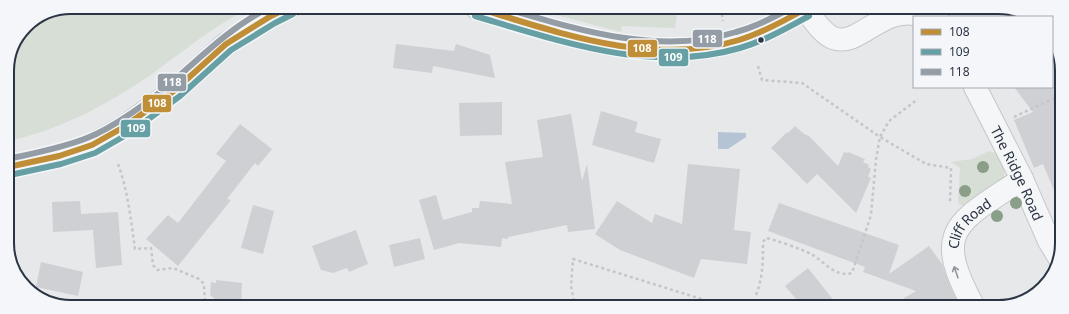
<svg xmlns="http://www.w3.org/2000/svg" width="1069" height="314" viewBox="0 0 1069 314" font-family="'Noto Sans',sans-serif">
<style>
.green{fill:#d6ded6}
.water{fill:#b4c4d5}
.building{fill:#ced0d3}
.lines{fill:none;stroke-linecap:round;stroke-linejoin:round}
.lane-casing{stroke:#c4c6c8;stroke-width:15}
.street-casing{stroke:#c4c6c8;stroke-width:24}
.primary-casing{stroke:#c2c5c8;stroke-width:24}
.path{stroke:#c5c6ca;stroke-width:2.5;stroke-dasharray:3 3;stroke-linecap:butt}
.lane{stroke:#f5f6f7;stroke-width:13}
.street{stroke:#f5f6f7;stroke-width:22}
.primary{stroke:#f8f8f8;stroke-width:22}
.bus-1-casing{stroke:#f4f6f9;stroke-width:9}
.bus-2-casing{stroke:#f4f6f9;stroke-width:9}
.bus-3-casing{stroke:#f4f6f9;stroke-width:9}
.bus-1{stroke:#bf8e36;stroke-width:6}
.bus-2{stroke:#66a0a4;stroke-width:6}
.bus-3{stroke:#949da5;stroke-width:6}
.tree{fill:#8a9e88}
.oneway{stroke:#90959e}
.bus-dot{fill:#2b3445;stroke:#f4f6f9;stroke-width:1.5}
.labels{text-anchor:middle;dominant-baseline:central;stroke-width:3;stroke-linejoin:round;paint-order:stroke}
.street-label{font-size:14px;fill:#2b3445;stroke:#f4f6f9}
.rim{fill:none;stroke:#2b3445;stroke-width:2}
.line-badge{stroke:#f4f6f9;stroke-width:1.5}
.badge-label{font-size:11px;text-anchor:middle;font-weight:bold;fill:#fff}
</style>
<rect width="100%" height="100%" fill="#e6e8ea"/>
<path class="green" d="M71,7H253C213,25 181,54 146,78C105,106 57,131 8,141L7,67L26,26Z
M530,8H678L675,28L622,26L621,32Z
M989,151L998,154L1005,169L1003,182L982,195L972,199L966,205H960L958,202L960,168L951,162L972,159Z"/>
<path class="water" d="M718,132L746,133V137L728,149H718Z"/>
<path class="building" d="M396,44L454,51L456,44L490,55L495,78L433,66L432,73L393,68Z
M1014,87H1054L1061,103L1060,205L1043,164L1034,168L1014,120L1033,112Z
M502,102V135L460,136L459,103Z
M601,111L638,122L635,132L661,139L654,163L592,145Z
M571,114L582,181L587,164L595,229L568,232L567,225L508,237V239L502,238L501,247L459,243L434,250L419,200L436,195L443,220L472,212V208H479L480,201L512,204L505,162L543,157L537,120Z
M240,124L272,149L258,166L255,163L227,199L231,200L178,266L146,239L168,215L178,223L226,161L216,154Z
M795,126L804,134L809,136L838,166L844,152L847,153L848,152L865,159L863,162L869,165L868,167L871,169L868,177L871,178L856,213L817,174L807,184L771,148L787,132L788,133Z
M688,164L740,169L734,230L751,232L747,264L701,259L694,278L620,250L595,234L617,201L652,223L655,214L682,224Z
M80,201L81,214L118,212L122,265L96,268L93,230L53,232L52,202Z
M779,203L899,245L889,274L929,246L942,264L950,286L960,307H889L916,291L863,272L865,267L768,231Z
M253,205L274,211L263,254L241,248Z
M356,230L368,264L349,272L347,268L333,273L321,270L312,246Z
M420,238L425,259L394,267L389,245Z
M41,262L83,272L78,296L36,287Z
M808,268L839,307L802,306L785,286Z
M216,280L242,283L241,305H222L210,295L211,282L216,283Z"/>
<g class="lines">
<defs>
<path id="lane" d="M935,17L946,9"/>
<g id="street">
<path d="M805,9C813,18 821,33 833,38C860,49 883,0 926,17"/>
<path id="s1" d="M975,87L1022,179L1049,241L1060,259"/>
<path id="s2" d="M974,307C930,228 959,222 1022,179"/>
</g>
<path id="primary" d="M477,8C561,33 638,63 728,43C755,37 781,22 805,9
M8,167L59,156L92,145L124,127L175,90L226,44L271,16L290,7"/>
</defs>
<use href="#lane" class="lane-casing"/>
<use href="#street" class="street-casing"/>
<use href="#primary" class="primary-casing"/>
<path class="path" d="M722,14L723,21
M758,66L762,80L802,83L880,137L889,121L918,99
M1014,117L1061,95
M118,164C128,191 131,221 135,249L151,248L153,265L157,270L173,268L199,279L204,284L205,305
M756,295C763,277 763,261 763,242L766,238C773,239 804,250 811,254C824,261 835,278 852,273L871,215L876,159L880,137L926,164L951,168L950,204
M574,301L571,286L573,259L724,306"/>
<use href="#lane" class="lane"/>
<use href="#street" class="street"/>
<use href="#primary" class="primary"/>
<defs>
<path id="bus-1" d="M477,8C560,33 652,67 739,40C762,33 784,21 805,9
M8,167L59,156L92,145L124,127L175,90L226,44L271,16L289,7"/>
<path id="bus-2" d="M475,16C559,41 651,74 740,48C764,41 787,28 809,16
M10,175L61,164L95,153L128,134L180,96L231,50L275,23L293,14"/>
<path id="bus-3" d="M504,8C578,30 660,56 736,32C755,27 772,18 789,9
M8,159C35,153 62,148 87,138C113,128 150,101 171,83C203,55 232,26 270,7"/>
</defs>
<use href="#bus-1" class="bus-1-casing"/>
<use href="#bus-2" class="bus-2-casing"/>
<use href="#bus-3" class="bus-3-casing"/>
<use href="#bus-1" class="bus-1"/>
<use href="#bus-2" class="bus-2"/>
<use href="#bus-3" class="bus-3"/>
</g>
<g class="tree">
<circle cx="983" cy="167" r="6"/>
<circle cx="965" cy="191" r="6"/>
<circle cx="1016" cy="203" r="6"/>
<circle cx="997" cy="216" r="6"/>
</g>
<defs><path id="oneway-shaft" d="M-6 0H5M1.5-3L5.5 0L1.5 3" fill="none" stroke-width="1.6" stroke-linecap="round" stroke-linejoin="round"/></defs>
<use class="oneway" href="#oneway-shaft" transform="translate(956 272) rotate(-109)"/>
<circle class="bus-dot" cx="761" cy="40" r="3.5"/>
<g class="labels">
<g class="street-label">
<text stroke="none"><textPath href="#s1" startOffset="96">The Ridge Road</textPath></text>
<text stroke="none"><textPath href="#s2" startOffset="94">Cliff Road</textPath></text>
</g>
</g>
<path d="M0 0H1069V314H0ZM71 14H998A57 57 0 0 1 1055 71V243A57 57 0 0 1 998 300H71A57 57 0 0 1 14 243V71A57 57 0 0 1 71 14Z" fill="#f4f6f9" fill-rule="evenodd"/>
<path class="rim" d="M71 14H998A57 57 0 0 1 1055 71V243A57 57 0 0 1 998 300H71A57 57 0 0 1 14 243V71A57 57 0 0 1 71 14Z"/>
<g class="line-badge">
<rect x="692" y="29" width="31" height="19" rx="4" fill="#949da5"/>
<rect x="627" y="39" width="31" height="19" rx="4" fill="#bf8e36"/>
<rect x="658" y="48" width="31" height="19" rx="4" fill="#66a0a4"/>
<rect x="157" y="73" width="30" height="19" rx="4" fill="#949da5"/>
<rect x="142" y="94" width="30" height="19" rx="4" fill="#bf8e36"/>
<rect x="120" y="119" width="31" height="19" rx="4" fill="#66a0a4"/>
</g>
<g class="badge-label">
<text x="707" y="43">118</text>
<text x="642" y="52">108</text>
<text x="673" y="61">109</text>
<text x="172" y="86">118</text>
<text x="157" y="107">108</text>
<text x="136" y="132">109</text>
</g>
<rect x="913" y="16" width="140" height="72" fill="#f4f6f9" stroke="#a4a8b1"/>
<rect x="921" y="29" width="20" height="6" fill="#bf8e36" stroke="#a4a8b1"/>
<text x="949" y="36" font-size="12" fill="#2b3445">108</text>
<rect x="921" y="49" width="20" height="6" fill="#66a0a4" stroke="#a4a8b1"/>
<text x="949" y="56" font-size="12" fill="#2b3445">109</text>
<rect x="921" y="69" width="20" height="6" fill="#949da5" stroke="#a4a8b1"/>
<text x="949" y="76" font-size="12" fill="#2b3445">118</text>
</svg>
